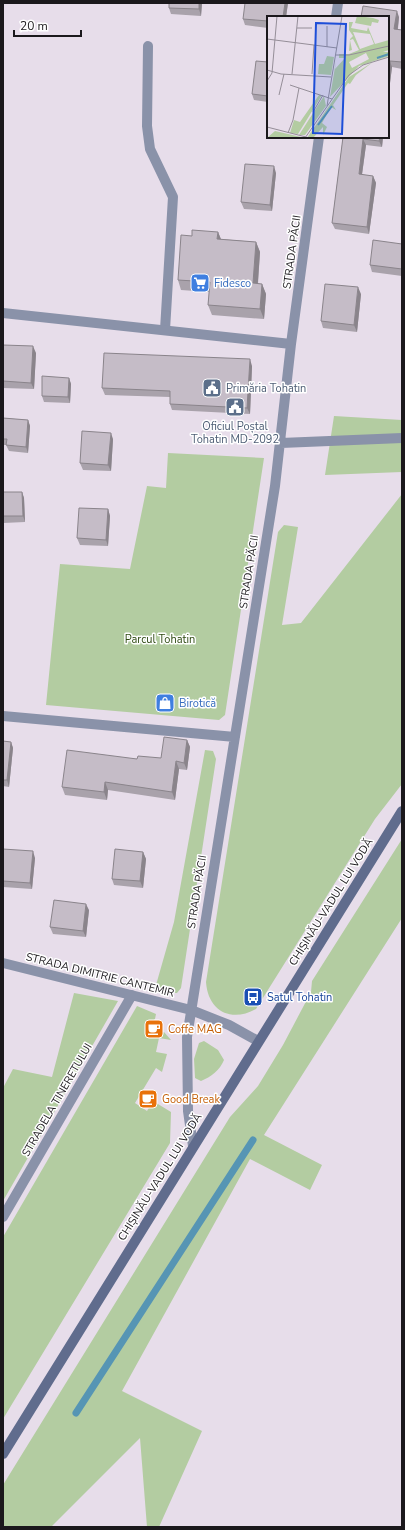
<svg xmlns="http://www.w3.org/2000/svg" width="405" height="1530" viewBox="0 0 405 1530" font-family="'Nunito Sans',sans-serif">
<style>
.green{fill:#b3cca1}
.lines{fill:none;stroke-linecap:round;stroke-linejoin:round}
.stream{stroke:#5695b4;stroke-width:7}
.lane{stroke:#8a92a9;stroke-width:10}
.street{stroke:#8a92a9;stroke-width:10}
.secondary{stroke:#606c8d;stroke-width:10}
.wall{fill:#a9a2ab}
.shaded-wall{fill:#8a848b}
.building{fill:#c5bcc7;stroke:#8a848b}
.labels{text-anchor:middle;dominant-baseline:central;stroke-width:3;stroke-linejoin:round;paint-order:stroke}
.street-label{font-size:11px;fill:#1b181c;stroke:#fff}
.shop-label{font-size:11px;fill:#366cbe;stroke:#fff;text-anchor:start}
.service-label{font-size:11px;fill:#4e5e75;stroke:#fff;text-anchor:start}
.park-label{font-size:11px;fill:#2d4911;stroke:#fff}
.transit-label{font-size:11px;fill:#164399;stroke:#fff;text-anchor:start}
.food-label{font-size:11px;fill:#c56008;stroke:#fff;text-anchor:start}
.inset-river{fill:none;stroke:#5695b4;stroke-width:2}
.inset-road{fill:none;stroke:#958e98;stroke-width:1}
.view{fill:#1d4ed8;fill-opacity:0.15;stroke:#1d4ed8;stroke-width:2}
.inset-edge{fill:none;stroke:#1b181c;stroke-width:2}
</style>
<rect width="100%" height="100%" fill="#e7ddea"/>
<path class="green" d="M334,416L402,420V472L325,475Z
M168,453L264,458L225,715L219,720L46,705L60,564L130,569L147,486L166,488Z
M402,494V784L375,819L256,1009C231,1023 208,1011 206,982L278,532L284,525L298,527L282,625L301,623Z
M205,750L213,751L216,759L181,988L177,993L154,992L174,922Z
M402,839V918L264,1135L322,1165L310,1190L250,1159L122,1391L202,1431L159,1527H147L140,1438L51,1527H3V1485L230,1117L258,1086L283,1045L311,992L312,981Z
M74,993L118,1001L3,1201V1088L13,1069L52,1077Z
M137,1006L156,1014L155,1019L146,1026L154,1038L164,1032L171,1040L159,1038L156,1052L167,1054L162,1072L156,1068L135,1103L147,1111L153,1101L171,1112L170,1143L3,1419V1237Z
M204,1041L218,1050L224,1060C220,1070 211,1077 201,1081L195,1078L194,1059L199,1043Z"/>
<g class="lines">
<path class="stream" d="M76,1413L253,1140"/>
<path class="lane" d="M148,46L147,126L150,149L173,197L165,330"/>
<path class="street" d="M336,17L338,3
M3,313L291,344
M281,443L402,438
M3,716L235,737
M3,963L191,1010L229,1025L258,1041
M193,1146L188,1111L187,1037L275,486L291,344L319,137
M3,1217L132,995"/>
<path class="secondary" d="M3,1454L402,811"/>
</g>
<path class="wall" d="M169,3H202L201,16L171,14L169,8Z
M288,3L286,17H268V28L245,25L243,19Z
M388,17H399L398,29L402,30V69L392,67L388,99Z
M268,62V102L254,100L252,94Z
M343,137H383L382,147L366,145L362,175L373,176L376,183L369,234L335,229L332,223Z
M276,173L272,211L244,209L241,202Z
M218,232L221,239L256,242L260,252L258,284H262L266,294L264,319L212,315L208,305L209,292L181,290L178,280L192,236Z
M402,244V276L372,272L370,265Z
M361,294L357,332L323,328L321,321Z
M3,345L36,353L34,389L3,388Z
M252,366L250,414L172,410L170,404V397L105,395L102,388Z
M69,378L71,384L70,403L44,402L42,396Z
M3,418L28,420L30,426L28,453L9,451L6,445H3Z
M113,439L111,471L83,470L80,463Z
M3,492H22L24,498L25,522L3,523Z
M108,509L110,516L108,546L80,545L77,538Z
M187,740L190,747L187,770L179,769L175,800L108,790L107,800L65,795L62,787L137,759L161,758Z
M3,741L11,742L13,748L9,787L3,786Z
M3,849L35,858L32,889L3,887Z
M143,852L146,859L143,888L114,885L112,879Z
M89,910L86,937L53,934L50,927Z"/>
<path class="shaded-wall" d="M199,3H202L201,16L199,9Z
M285,3H288L286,17H283Z
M397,11L399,17L397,35L394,29Z
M390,61L392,67L388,99V75Z
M380,137H383L382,147L379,141Z
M363,139L366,145L361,181L359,174Z
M274,166L276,173L272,211L270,205Z
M373,176L376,183L369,234L367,227Z
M218,232L222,242L217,239Z
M256,242L260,252L257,294L253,283Z
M262,284L266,294L264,319L260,309Z
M358,287L361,294L357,332L354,325Z
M33,346L36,353L34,389L31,383Z
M250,359L252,366L250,414L247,408Z
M69,378L71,384L70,403L68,397Z
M28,420L30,426L28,453L26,447Z
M111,433L113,439L111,471L108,465Z
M22,492L24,498L25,522L23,516Z
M108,509L110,516L108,546L106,540Z
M187,740L190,747L187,770L184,763Z
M11,742L13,748L9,787L7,780Z
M176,761L179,769L175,800L172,792Z
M105,782L108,790L107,800L104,792Z
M33,851L35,858L32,889L30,883Z
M143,852L146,859L143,888L140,881Z
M86,904L89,910L86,937L83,931Z"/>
<path class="building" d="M169,3H199V9L169,8Z
M245,3H285L283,17H268V21L243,19Z
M363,6L397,11L394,29L402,30V62L390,61L388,75V17H361Z
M256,61L268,62V96L252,94Z
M343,137H380L379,141L363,139L359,174L373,176L367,227L332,223Z
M245,164L274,166L270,205L241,202Z
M192,230L218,232L217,239L256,242L253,283L262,284L260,309L208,305L210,282L178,280L181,235L192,236Z
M373,240L402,244V269L370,265Z
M325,284L358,287L354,325L321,321Z
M3,345L33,346L31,383L3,381Z
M104,353L250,359L247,408L170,404V391L102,388Z
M42,376L69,378L68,397L42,396Z
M3,418L28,420L26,447L6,445L7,439H3Z
M82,431L111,433L108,465L80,463Z
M3,492H22L23,516H3Z
M79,508L108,509L106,540L77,538Z
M164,737L187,740L184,763L176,761L172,792L105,782L104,792L62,787L67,750L137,759L138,756L161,758Z
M3,741L11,742L7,780H3Z
M3,849L33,851L30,883L3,881Z
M115,849L143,852L140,881L112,879Z
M54,900L86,904L83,931L50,927Z"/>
<defs>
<symbol id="supermarket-square" viewBox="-11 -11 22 22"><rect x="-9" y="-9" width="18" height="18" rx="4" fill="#3f7fe0" stroke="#fff"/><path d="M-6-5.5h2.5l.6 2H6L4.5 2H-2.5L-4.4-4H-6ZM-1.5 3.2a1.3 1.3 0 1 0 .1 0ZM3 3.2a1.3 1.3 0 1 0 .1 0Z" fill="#fff"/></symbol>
<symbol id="civic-square" viewBox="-11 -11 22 22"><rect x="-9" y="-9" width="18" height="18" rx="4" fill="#5c6f8a" stroke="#fff"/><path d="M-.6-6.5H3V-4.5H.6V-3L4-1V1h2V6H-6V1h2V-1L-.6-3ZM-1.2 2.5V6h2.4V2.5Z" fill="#fff"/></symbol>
<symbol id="shop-square" viewBox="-11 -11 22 22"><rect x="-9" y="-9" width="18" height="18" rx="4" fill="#3f7fe0" stroke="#fff"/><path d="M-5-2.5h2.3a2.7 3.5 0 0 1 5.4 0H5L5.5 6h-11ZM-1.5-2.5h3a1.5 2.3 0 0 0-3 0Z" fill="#fff"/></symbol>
<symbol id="bus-square" viewBox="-11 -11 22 22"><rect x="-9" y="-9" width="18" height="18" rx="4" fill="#1a4fb4" stroke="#fff"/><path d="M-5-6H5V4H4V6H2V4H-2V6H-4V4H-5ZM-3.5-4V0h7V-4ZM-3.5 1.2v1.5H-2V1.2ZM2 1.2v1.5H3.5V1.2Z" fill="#fff"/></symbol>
<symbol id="cafe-square" viewBox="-11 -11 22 22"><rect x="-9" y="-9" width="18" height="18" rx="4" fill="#e8710a" stroke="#fff"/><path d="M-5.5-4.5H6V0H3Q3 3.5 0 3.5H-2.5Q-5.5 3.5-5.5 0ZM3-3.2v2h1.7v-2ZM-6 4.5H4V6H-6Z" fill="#fff"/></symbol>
</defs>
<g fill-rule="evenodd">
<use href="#supermarket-square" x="189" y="272" width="22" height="22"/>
<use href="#civic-square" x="201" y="377" width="22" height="22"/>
<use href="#civic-square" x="224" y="396" width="22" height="22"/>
<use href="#shop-square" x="154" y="692" width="22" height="22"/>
<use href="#bus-square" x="242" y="986" width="22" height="22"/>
<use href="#cafe-square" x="143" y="1018" width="22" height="22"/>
<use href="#cafe-square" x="137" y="1088" width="22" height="22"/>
</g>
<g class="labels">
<g class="street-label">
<text transform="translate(292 252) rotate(-82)">STRADA PĂCII</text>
<text transform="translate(249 572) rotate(-81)">STRADA PĂCII</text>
<text transform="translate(197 892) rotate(-81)">STRADA PĂCII</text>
<text transform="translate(331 902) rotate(-58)">CHIȘINĂU-VADUL LUI VODĂ</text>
<text transform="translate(100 975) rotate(14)">STRADA DIMITRIE CANTEMIR</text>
<text transform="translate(57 1100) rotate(-60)">STRADELA TINERETULUI</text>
<text transform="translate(160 1177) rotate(-58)">CHIȘINĂU-VADUL LUI VODĂ</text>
</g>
<g class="shop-label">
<text x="214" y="283">Fidesco</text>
<text x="179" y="703">Birotică</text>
</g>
<g class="service-label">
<text x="226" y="388">Primăria Tohatin</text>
<text x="235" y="426" text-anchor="middle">Oficiul Poștal<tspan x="235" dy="13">Tohatin MD-2092</tspan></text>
</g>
<g class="park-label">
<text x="160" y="639">Parcul Tohatin</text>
</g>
<g class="transit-label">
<text x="267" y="997">Satul Tohatin</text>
</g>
<g class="food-label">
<text x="168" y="1029">Coffe MAG</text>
<text x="162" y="1099">Good Break</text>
</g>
</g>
<g transform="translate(267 16)">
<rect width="122" height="122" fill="#e7ddea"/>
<path d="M90,0L106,2L112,4L111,7L105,6L104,10L88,7ZM82,6H86L84,12L100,15L101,11L108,28L122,24V34L116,36H122V40L92,50L63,81L69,45L68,53L78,42H72V38H82L92,34L86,23L83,24L85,34L82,35L83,23L86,20L82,14ZM86,16L103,18L107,28L93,33ZM99,37L102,43L85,52L82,46ZM60,40L67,41L64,59L51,58L52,48H57ZM106,46L89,59L83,68L81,67L66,89L69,94L64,91L55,107L60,111L56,119V111L46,122H40L82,61ZM52,79H55L31,118L23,117L27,104L33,106ZM57,80L59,90L38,119H32ZM8,115L34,121L35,122H0Z" fill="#b3cca1" fill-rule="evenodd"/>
<path class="inset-river" d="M110,42L122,38M51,109L65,90"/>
<path class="inset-road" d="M60,10V31M30,12H45M0,23L70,32M69,39H82L122,30M0,54L14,58L64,61M25,58L31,0M45,58L47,29M0,65L5,57L10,0M23,69L65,83M12,79L17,58M60,90L75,0M46,96L56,79M0,111L39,121M21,117L26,104L32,72M38,122L82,59L96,49L122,41"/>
<path class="view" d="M49,7L79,8L75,118L46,117Z"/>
<rect width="122" height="122" class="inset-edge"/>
</g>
<rect width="405" height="1530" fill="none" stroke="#1b181c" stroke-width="8"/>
<path d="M14 30v6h67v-6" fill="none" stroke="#1b181c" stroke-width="2"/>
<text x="20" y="30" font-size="12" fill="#1b181c" stroke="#ffffff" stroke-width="3" paint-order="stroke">20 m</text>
</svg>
